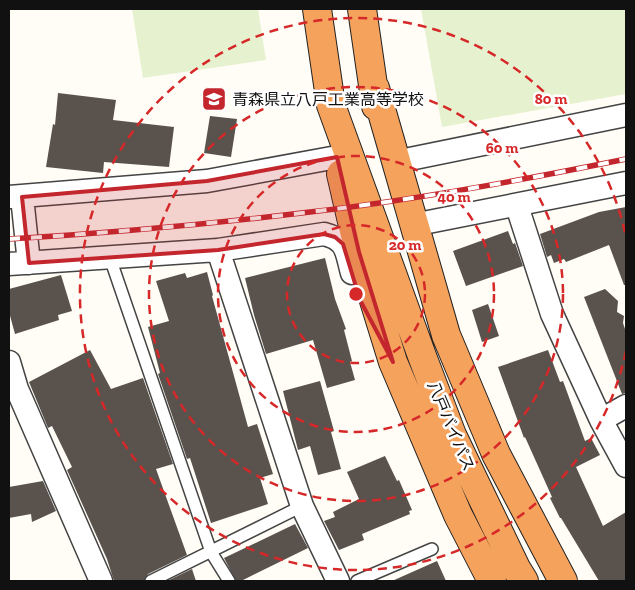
<svg xmlns="http://www.w3.org/2000/svg" width="635" height="590" viewBox="0 0 635 590" font-family="'Zilla Slab','Noto Sans JP',serif">
<style>
.pitch{fill:#e6f2cf}
.building{fill:#5a524d}
.lines{fill:none;stroke-linecap:round;stroke-linejoin:round}
.lane-casing{stroke:#444;stroke-width:14}
.street-casing{stroke:#444;stroke-width:25}
.highway-casing{stroke:#222;stroke-width:30}
.lane{stroke:#fff;stroke-width:11}
.street{stroke:#fff;stroke-width:22}
.highway{stroke:#f5a25d;stroke-width:28}
.rail-casing{stroke:#c4262e;stroke-width:5.5}
.rail{stroke:#fff;stroke-width:4;stroke-dasharray:11;stroke-linecap:butt}
.marked{fill:#c4262e;fill-opacity:0.2;stroke:#c4262e;stroke-width:4;stroke-linejoin:round}
.ring{fill:none;stroke:#d62828;stroke-width:2.5;stroke-dasharray:9 6}
.labels{text-anchor:middle;dominant-baseline:central;stroke-width:5;stroke-linejoin:round;paint-order:stroke}
.poi-label{font-size:16px;fill:#111;stroke:#fff;text-anchor:start}
.street-label{font-size:16px;fill:#111;stroke:#fff}
.centre{fill:#d62828;stroke:#fff;stroke-width:2.5}
.ring-label{font-size:15px;text-anchor:middle;font-weight:bold;fill:#d62828;stroke:#fff;stroke-width:5;stroke-linejoin:round;paint-order:stroke}
</style>
<rect width="100%" height="100%" fill="#fffdf5"/>
<path class="pitch" d="M132,9H258L266,60L143,78Z
M421,9H626V94L442,127Z"/>
<path class="building" d="M58,93L116,100L113,120L174,127L169,167L104,162L103,173L46,167L53,124L55,125Z
M210,116L237,119L231,157L204,153Z
M626,207V285H624L609,245L566,262L564,259L554,263L551,255L547,257L540,234L599,212Z
M508,231L513,244L515,243L523,266L466,286L453,251Z
M325,258L335,299L346,329L344,330L352,361L350,362L355,380L327,388L313,340L266,354L254,315L245,278Z
M207,272L213,295L212,296L248,427L257,424L273,474L260,478L268,504L211,523L190,458L187,459L158,374L160,373L148,327L169,321L156,281L185,273L187,278Z
M61,275L72,311L58,315L59,320L15,334L9,312V289Z
M605,289L618,301L617,312L624,316L623,323L626,332V393L622,394L584,297Z
M488,304L499,336L482,342L472,310Z
M90,350L111,389L143,378L173,464L156,469L187,555L148,574L144,581H114L107,559L67,470L72,467L52,426L48,428L29,382Z
M548,350L560,382L563,381L585,441L591,438L600,455L576,467L603,526L626,512V581H599L561,518H560L550,498L552,497L525,437L524,438L498,367Z
M320,381L334,431L331,432L341,469L318,475L310,446L298,450L283,391Z
M385,456L397,481L399,480L412,510L409,511L410,514L362,534L364,540L339,550L324,521L335,517L333,512L359,499L347,472Z
M43,481L56,511L32,522L31,514L9,518V487Z
M295,524L308,548L241,581H236L224,558Z
M437,561L446,581H392Z
M192,569L196,581H167Z"/>
<g class="lines">
<defs>
<path id="lane" d="M110,258L211,552L229,581
M151,581L302,506
M357,581L432,549"/>
<path id="street" d="M395,162L626,115
M9,197L207,181L337,157
M22,197L29,263
M517,206L552,314L601,420L626,466
M413,225L626,183
M218,250L302,506L338,581
M9,264L218,250L324,234C348,240 346,252 352,273
M9,362L17,389L101,581
M601,420L626,406"/>
<path id="highway" d="M317,9L331,105L422,356L452,435L516,568L524,581
M362,9L376,106
M375,88L446,335L496,454L563,581
M341,174L359,252L393,362L458,515L492,581"/>
</defs>
<use href="#lane" class="lane-casing"/>
<use href="#street" class="street-casing"/>
<use href="#highway" class="highway-casing"/>
<use href="#lane" class="lane"/>
<use href="#street" class="street"/>
<use href="#highway" class="highway"/>
<defs>
<path id="rail" d="M9,239C109,233 210,224 310,212C414,200 523,180 626,159"/>
</defs>
<use href="#rail" class="rail-casing"/>
<use href="#rail" class="rail"/>
</g>
<path class="marked" d="M337,157L359,252L393,362L360,300L343,244L335,237L324,234L218,250L29,263L22,197L207,181Z"/>
<g class="ring">
<circle cx="356" cy="294" r="69"/>
<circle cx="356" cy="294" r="138"/>
<circle cx="356" cy="294" r="207"/>
<path d="M626 351A276 276 0 1 1 626 237"/>
</g>
<defs>
<symbol id="school-square" viewBox="-11 -11 22 22"><rect x="-9" y="-9" width="18" height="18" rx="4" fill="#c4262e" stroke="#fff"/><path d="M0-5L7-2L0 1L-7-2ZM-4 1L0 2.5L4 1V4Q0 6-4 4Z" fill="#fff"/></symbol>
</defs>
<g fill-rule="evenodd">
<use href="#school-square" x="200" y="85" width="28" height="28"/>
</g>
<g class="labels">
<g class="poi-label">
<text x="232" y="99">青森県立八戸工業高等学校</text>
</g>
<g class="street-label">
<text transform="translate(451 426) rotate(67)">八戸バイパス</text>
</g>
</g>
<circle cx="356" cy="294" r="8" class="centre"/>
<g class="ring-label">
<text x="551" y="104">80 m</text>
<text x="502" y="153">60 m</text>
<text x="454" y="202">40 m</text>
<text x="405" y="250">20 m</text>
</g>
<rect width="635" height="590" fill="none" stroke="#111111" stroke-width="20"/>
</svg>
